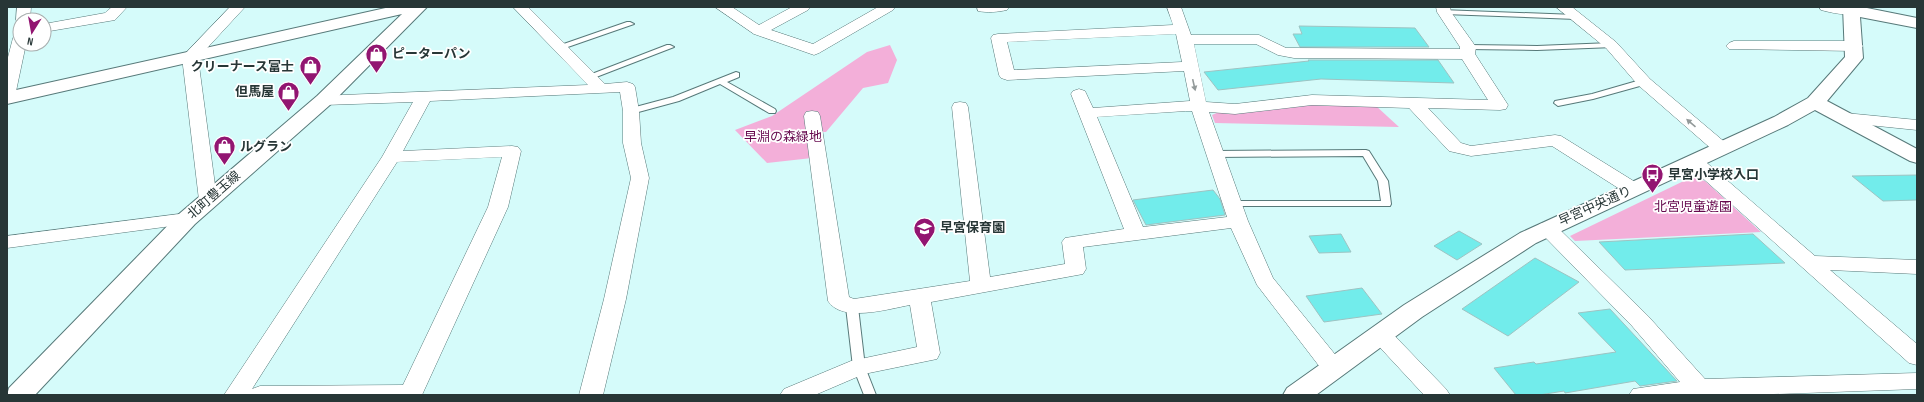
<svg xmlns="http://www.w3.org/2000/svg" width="1924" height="402" viewBox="0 0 1924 402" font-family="'Sofia Sans Condensed','Noto Sans JP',sans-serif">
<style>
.green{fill:#f3afd9}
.building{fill:#72eceb;stroke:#9ec3c2}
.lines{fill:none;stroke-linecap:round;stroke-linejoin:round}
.lane-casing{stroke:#577979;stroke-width:2}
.street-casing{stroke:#577979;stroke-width:1}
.secondary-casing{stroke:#577979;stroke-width:2}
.lane{fill:#fff;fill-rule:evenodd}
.street{fill:#fff;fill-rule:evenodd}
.secondary{fill:#fff;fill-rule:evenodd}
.oneway{fill:#939a9a}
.labels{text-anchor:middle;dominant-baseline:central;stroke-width:3.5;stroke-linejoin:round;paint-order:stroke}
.poi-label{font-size:13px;font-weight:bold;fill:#273636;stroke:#fff;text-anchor:start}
.park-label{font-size:13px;fill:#65084d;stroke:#fff}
.street-label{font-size:13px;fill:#273636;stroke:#fff}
</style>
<rect width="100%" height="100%" fill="#d5fbfa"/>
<path class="green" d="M890,45L897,60L888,83L863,88L826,132H808L812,158L767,163L735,130L772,116L867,52Z
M1316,103L1375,105L1399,127L1215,123L1212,115L1221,111Z
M1692,177L1705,181L1761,232L1575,241L1570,236Z"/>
<path class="building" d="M1299,26L1415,28L1429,47H1300L1293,34H1302Z
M1308,60H1438L1454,83L1321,79L1218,90L1204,72L1309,61Z
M1917,175V200L1883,201L1852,176Z
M1213,190L1220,199L1225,215L1146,225L1133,200Z
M1459,231L1482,244L1457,260L1434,246Z
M1341,234L1351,252L1319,253L1309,236Z
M1753,234L1785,263L1625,270L1599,242Z
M1535,258L1579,282L1508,336L1462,309Z
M1362,288L1382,314L1324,322L1306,296Z
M1610,309L1677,381L1640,386L1635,381L1565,393L1564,391L1539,395H1516L1494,368L1534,362L1536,364L1616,352L1578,313Z"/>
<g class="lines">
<defs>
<path id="lane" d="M1441,10L1576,15L1580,17L1576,19L1444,14H1441Z
M627,22H630L634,24L562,49H559L555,47Z
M1611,43H1614V47L1537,50L1468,49L1464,47L1468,45L1537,46Z
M667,45H670L674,47L591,79H585L584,77Z
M736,72L739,73V77L727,82L775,109L776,111L775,113H769L720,84L679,101L631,114L627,111L628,109L673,97Z
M1644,79L1648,82L1647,84L1593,99L1558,106L1554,103L1555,101L1592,94Z
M1366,150L1369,151L1388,181L1391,204L1390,206H1228L1227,204L1232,201H1381L1378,181L1363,156L1215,157L1210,154L1215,151Z
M852,303L856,304L858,307L865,367L876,395H864L853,367L846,307L848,304Z"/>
<path id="street" d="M17,7H31L30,20H20V24L18,23L16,20Z
M112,7H127L115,20L44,32V24L105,13Z
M230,7H245L198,58L217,200L215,204L208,206L201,204L199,200L182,57Z
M513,7H528L605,84L627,82L633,84L635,87L639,111L641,143L649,178L626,299L603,395H579L604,299L631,178L623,143V111L620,92L430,101L403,151L512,146L518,147L521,151L508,207L422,395H224L382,157L413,102L324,105L318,104L316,100L318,96L588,85ZM502,157L488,207L403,385L260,386L252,389L397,162Z
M715,7H732L759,25L792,7H810L808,10L771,30L813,44L878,7H895L893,10L819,53L814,55L754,34Z
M977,7H1009L1007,10C998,12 987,13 978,11Z
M1167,7H1181L1191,35H1259L1286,48H1294L1460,49V47L1437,12L1436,7H1450L1451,12L1476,47L1475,54L1508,105L1506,109L1500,110L1428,108L1461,143L1471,146L1555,135L1561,136L1640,185L1642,189L1640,193L1633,195L1626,193L1552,146L1471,156L1449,151L1409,108L1312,105L1235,114L1209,112L1248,221L1273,278L1342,363L1346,369L1342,375L1334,377L1326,375L1257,285L1231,228L1083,247L1086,269L1083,274L931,302L940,353L937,359L864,374L815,395H780L784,389L851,361L917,347L910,305C888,309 842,323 828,301L804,116L806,112L812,111L818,112L820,116L849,297L854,299L970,281L952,107L954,103L960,102L966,103L968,107L990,277L1065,264L1062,242L1065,238L1124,229L1071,94L1073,91L1079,89L1085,91L1093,108L1190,101L1184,71L1007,80L1001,78L999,75L991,38L993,35L998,34L1173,25ZM1176,34L1182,62L1014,70L1007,42ZM1194,44H1256L1278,55L1294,58L1462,59L1488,100L1312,95L1235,104L1206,102ZM1186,111H1192L1227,217L1143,227L1097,117Z
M1556,7H1572L1616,42L1650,79L1727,144L1730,148L1727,152L1721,153L1715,152L1638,85L1606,48Z
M1819,7H1857L1859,10L1857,13C1846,16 1832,13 1821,10Z
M20,34V44H26L15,96L13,99L7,101V61L13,38L15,35Z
M1734,41H1855L1860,43L1863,46L1860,49L1855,51L1729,49L1726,46L1729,43Z
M1845,113L1917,120V130L1839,122L1837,118L1839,114Z
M1694,156L1700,157L1815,256L1917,260V274L1830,270L1917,344V365L1909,363L1688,165L1685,161L1688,157Z
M187,213L194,215L197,219L194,223L7,248V236Z
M1547,222L1554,224L1648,316L1705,379L1917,373V389L1747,395H1629L1633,389L1680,382L1632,326L1540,232L1537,228L1540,224Z
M1381,327L1389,330L1446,389L1450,395H1424L1373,340L1370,335L1373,330Z"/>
<path id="secondary" d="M390,7H427L331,104L195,224L35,395H7L9,388L179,214L317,96L402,14L7,104V92Z
M1843,7H1862L1917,18V28L1860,17L1863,58L1827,101L1917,149V163L1910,161L1815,110L1788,125L1536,243L1422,317L1316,395H1283L1287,388L1404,305L1520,233L1774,117L1808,98L1845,57Z"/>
</defs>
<use href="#lane" class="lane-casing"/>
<use href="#street" class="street-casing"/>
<use href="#secondary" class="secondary-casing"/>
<use href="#lane" class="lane"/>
<use href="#street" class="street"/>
<use href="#secondary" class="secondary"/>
</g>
<defs><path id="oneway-solid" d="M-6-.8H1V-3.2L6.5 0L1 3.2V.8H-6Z"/></defs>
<g class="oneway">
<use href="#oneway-solid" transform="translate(1194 85) rotate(77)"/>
<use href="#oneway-solid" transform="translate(1691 123) rotate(-139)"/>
</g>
<defs>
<symbol id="shop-pin" viewBox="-11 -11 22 30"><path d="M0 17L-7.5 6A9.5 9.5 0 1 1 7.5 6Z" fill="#921571" stroke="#fff"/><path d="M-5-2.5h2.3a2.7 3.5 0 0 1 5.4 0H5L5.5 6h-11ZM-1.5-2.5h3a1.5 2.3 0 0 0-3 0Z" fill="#fff"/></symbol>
<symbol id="bus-pin" viewBox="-11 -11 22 30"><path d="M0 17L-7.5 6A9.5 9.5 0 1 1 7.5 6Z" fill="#921571" stroke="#fff"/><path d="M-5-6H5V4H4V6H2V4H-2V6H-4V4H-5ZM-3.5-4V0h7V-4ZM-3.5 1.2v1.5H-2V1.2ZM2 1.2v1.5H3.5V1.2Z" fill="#fff"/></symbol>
<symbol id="school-pin" viewBox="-11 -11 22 30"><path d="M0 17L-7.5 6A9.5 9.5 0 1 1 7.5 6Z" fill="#921571" stroke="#fff"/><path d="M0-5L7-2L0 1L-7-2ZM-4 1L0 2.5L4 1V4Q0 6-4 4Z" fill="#fff"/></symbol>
</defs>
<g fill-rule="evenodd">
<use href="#shop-pin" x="364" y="42" width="25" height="34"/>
<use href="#shop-pin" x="298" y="54" width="25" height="34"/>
<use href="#shop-pin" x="276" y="80" width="25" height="34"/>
<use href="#shop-pin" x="212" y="134" width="25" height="34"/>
<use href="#bus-pin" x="1640" y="162" width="25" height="34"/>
<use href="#school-pin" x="912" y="216" width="25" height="34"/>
</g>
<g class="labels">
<g class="poi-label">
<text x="392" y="54">ピーターパン</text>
<text x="294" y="67" text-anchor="end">クリーナース富士</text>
<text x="274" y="92" text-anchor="end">但馬屋</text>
<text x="240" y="147">ルグラン</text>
<text x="1668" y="175">早宮小学校入口</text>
<text x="940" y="228">早宮保育園</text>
</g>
<g class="park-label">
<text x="783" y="137">早淵の森緑地</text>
<text x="1693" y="207">北宮児童遊園</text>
</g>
<g class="street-label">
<text transform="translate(214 195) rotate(-41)">北町豊玉線</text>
<text transform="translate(1595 206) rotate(-24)">早宮中央通り</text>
</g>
</g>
<rect width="1924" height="402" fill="none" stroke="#273636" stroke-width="16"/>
<g transform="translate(32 32) rotate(191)"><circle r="19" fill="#ffffff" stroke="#a9afaf"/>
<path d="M0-3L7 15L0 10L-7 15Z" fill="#921571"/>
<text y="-6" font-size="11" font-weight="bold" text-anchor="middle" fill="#273636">N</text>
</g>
</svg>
